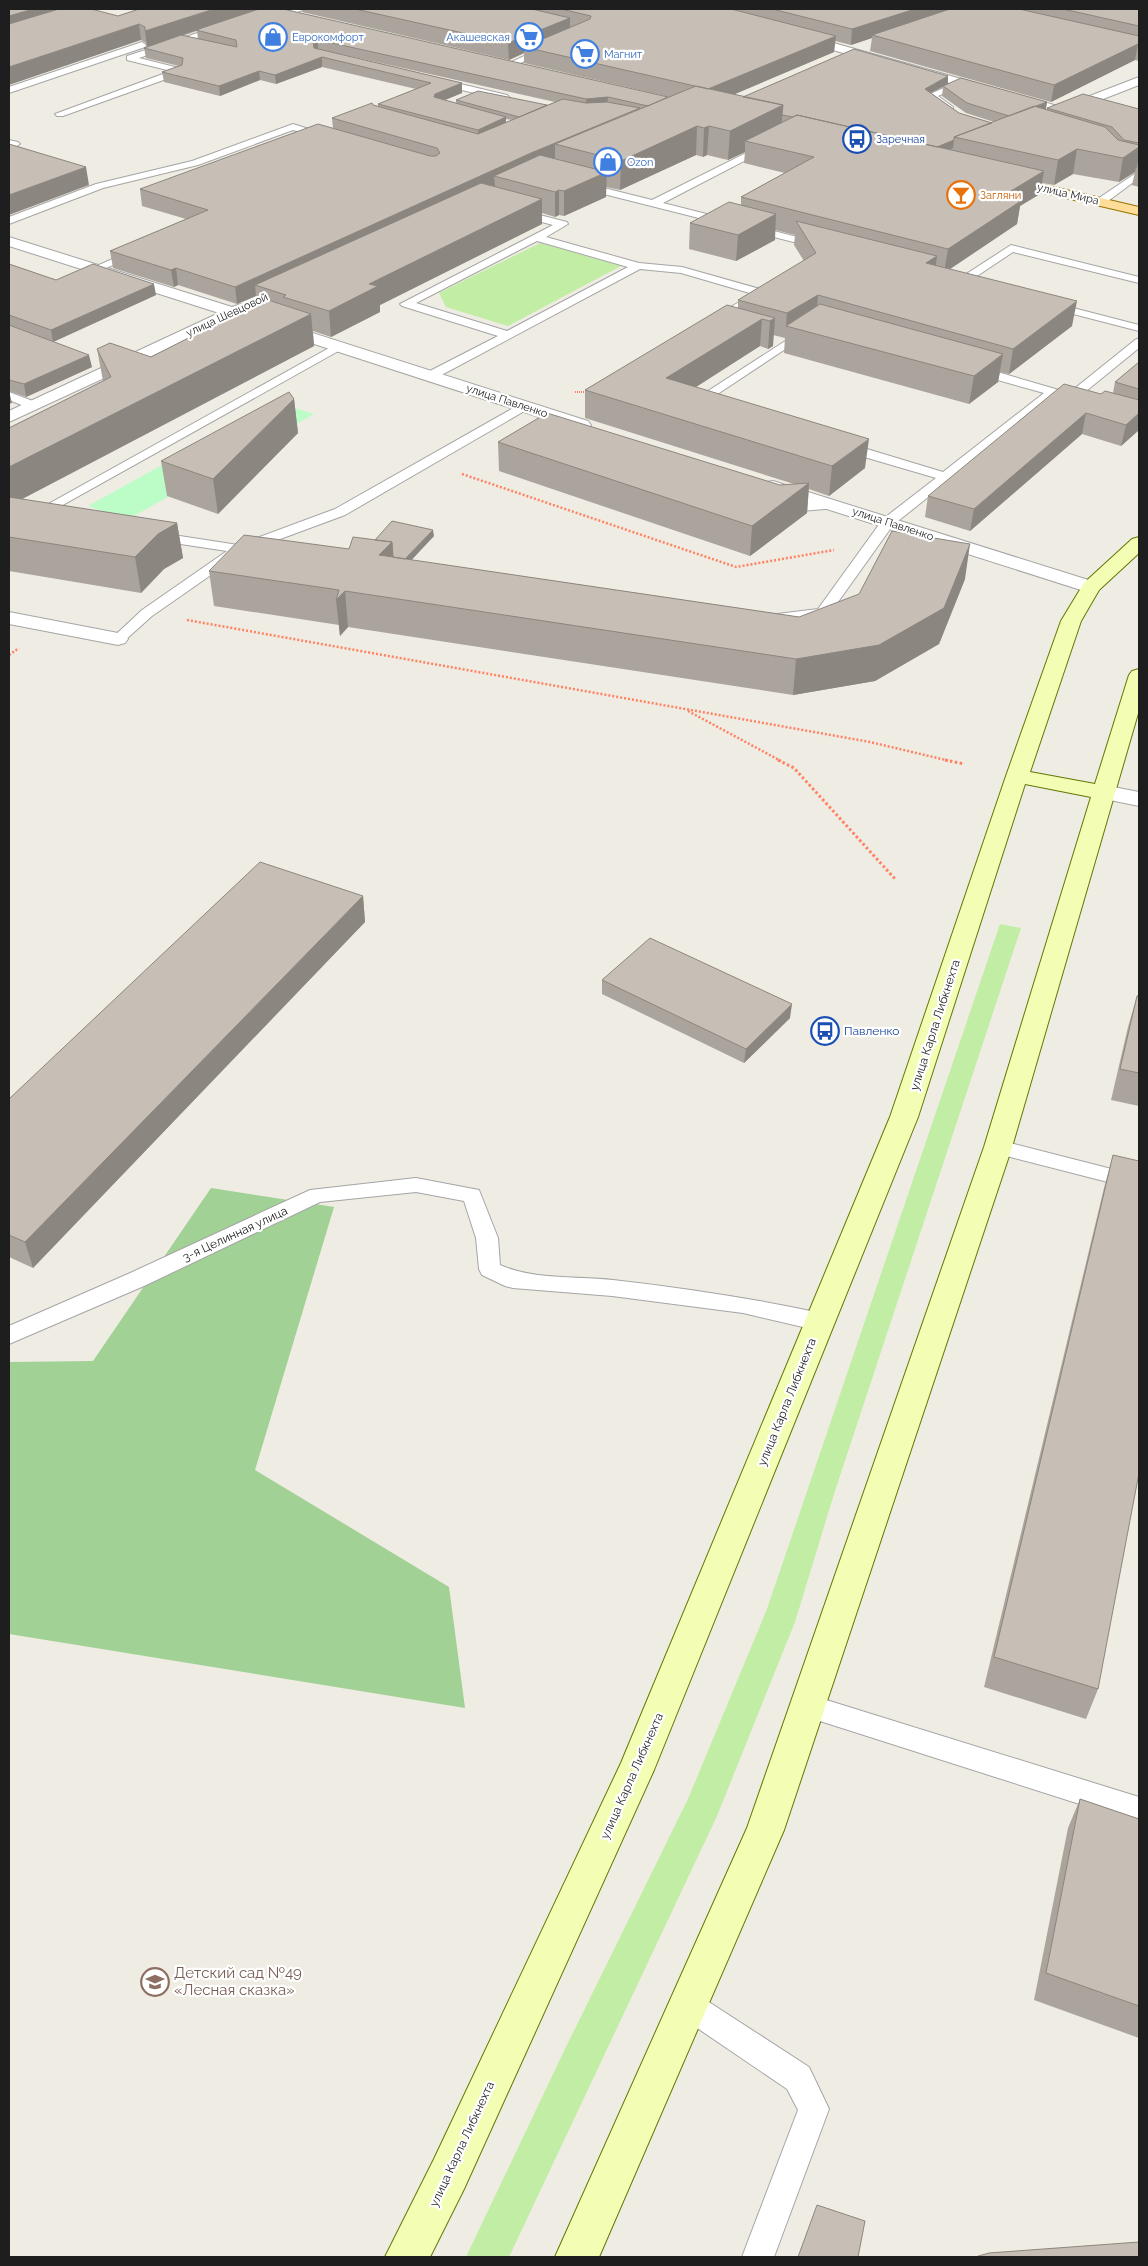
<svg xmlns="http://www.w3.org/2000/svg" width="1148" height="2266" viewBox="0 0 1148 2266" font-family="Raleway,sans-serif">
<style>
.grass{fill:#c2eda5}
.forest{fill:#a1d195}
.park{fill:#bcfdc7}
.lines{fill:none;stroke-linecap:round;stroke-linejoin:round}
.lane-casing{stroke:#a5a5a5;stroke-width:2}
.street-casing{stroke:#a5a5a5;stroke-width:2}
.secondary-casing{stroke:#617900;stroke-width:2}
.primary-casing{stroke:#977300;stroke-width:2}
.path-far2{stroke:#ff8264;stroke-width:2;stroke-dasharray:1 1;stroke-linecap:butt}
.path-far1{stroke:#ff8264;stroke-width:2.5;stroke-dasharray:2 2;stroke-linecap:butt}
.path{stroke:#ff8264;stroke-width:3;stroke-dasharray:2.5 2.5;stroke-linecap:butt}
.lane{fill:#fff;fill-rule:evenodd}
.street{fill:#fff;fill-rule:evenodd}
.secondary{fill:#f3fdb3;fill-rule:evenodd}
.primary{fill:#ffdc98;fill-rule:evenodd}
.wall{fill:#aba49d;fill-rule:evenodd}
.shaded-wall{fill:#8b867f}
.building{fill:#c7bfb6;stroke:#8b867f}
.labels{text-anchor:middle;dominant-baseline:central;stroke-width:4.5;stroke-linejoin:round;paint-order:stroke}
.far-shop-label{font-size:11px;fill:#366cbe;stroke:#fff;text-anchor:start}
.far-transit-label{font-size:11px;fill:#164399;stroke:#fff;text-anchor:start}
.far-street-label{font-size:11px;fill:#1e1e1e;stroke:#fff}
.far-food-label{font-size:11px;fill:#c56008;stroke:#fff;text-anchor:start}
.street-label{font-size:12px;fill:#1e1e1e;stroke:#fff}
.transit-label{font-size:12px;fill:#164399;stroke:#fff;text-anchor:start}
.near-education-label{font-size:15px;fill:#785e54;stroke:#fff;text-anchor:start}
</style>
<rect width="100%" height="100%" fill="#efece3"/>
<path class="grass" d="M540,243L621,266L508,326L446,307L439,293Z
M1000,924L1021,928L834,1494L795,1622L717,1816L509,2257H466L565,2049L688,1799L767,1609Z"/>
<path class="forest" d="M211,1188L334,1207L255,1470L449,1587L465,1708L9,1634V1362L93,1361Z"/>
<path class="park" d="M276,402L314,414L127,520L88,506Z"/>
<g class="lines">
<defs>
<path id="lane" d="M294,9H305L287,16L283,14Z
M219,26L226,28L139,58L183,69V73L63,116H57L55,114L171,71L127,60V56Z
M142,42L146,45L145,47L9,93V87Z
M546,46L553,48L514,66L507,64Z
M435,78L507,95L509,97L504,100L432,83V79Z
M959,81L966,83L938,96L953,107V111H947L926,96Z
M293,124L334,137L329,140L293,130L198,165L103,188L9,224V217L96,184L192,161Z
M9,140L18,142L20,144L15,147L9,146Z
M768,142L773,145L771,147L663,203L825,244V248L821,249L576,187L575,185L580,182L652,200Z
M1139,171V178L1104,204H1096V200Z
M516,209L567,222L568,224L546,237L639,263L682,267L767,291L769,293L726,317L722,316L720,314L722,312L753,294L681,273L640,269L434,379H426L424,376L426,373L498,336L402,306L400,304L553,225L512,214V210ZM537,241L628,267L507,331L416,303Z
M1011,245L1139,277V283L1013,252L965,284H957L955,282L957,280Z
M137,248L141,249V253L99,271H91L90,269Z
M1050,302L1139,325V331L1046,307L1044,305L1046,303Z
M807,327L811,328L813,330L811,332L707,401L713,405L711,408H703L691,402Z
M1139,338V348L1080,396L1085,399L1083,402L1079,403L1055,396L893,525L828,616L769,623L764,622L762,619L764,616L769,615L818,609L883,519L936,478L837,449L836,446L837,443H847L943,472L1044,393L969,372L967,369L969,366H977L1069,393L1135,340Z
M338,343L344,347L342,349L52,511L59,516L57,519C50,521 39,518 34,512Z
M9,392L38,403L40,406L34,410L9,400Z
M524,402L530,406L528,409L345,515L256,548L263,549L265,552L263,555L241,554L152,616L123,642L118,643L111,639L142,610L227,551L154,540L149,539L147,536L149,533L154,532L238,545L335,509Z
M831,501L836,502L838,505L836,508L779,513L772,509L779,505Z
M998,1140L1139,1176V1190L991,1152L988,1147L991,1142Z
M416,1178L479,1190L498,1238L500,1265C534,1280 576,1276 613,1280C683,1288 751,1298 820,1313L828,1316L831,1322L828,1328L820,1331L743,1313L612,1296L513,1288L505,1286L482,1275L479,1269L476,1238L464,1201L416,1192L320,1202L144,1286L9,1344V1326L128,1274L310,1190Z
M807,1694L1139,1797V1823L798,1714L794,1706L798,1698Z
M688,1990L698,1995L809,2067L829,2109L774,2257H742L798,2110L787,2089L678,2015L673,2005L678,1995Z"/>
<path id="street" d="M798,33L1061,107L1139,77V85L1062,115L794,39L792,37L794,35Z
M9,237L232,307L241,304L247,306L249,309L247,312L588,421L591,425L588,429H576L234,318L9,422V411L219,313L9,246Z
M773,481L1098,583L1101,587L1098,591L1091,593L1084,591L767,490L764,486L767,482Z
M9,612L118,633L125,635L128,639L125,643L118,645L9,624Z
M1103,785L1139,792V806L1095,797L1092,792L1095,787Z"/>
<path id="secondary" d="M1139,537V553L1099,590L1081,621L1030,772L1095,784L1129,675L1132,671L1139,669V710L1012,1147L784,1830L599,2257H555L747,1828L984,1147L1091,797L1025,784L918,1117L654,1770L464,2189L430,2257H385L434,2159L621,1763L890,1117L1006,776L1061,621L1084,583L1132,539Z"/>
<path id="primary" d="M1006,176L1139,207V215L1001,183L999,180Z"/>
</defs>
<use href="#lane" class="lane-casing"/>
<use href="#street" class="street-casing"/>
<use href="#secondary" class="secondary-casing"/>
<use href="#primary" class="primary-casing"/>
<path class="path-far2" d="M575,392H589"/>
<path class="path-far1" d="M462,474L736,567L834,550
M187,620L870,742L950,761
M9,655L19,648
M688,711L781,761"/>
<path class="path" d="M778,760L794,768L896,880
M945,760L964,764"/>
<use href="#lane" class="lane"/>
<use href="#street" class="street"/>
<use href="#secondary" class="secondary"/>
<use href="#primary" class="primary"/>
</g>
<path class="wall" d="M139,9L668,97H669L524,63V53L509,60L302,12V9H1139V61L1135,60L1051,102L870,51L872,38L851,45L835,41L834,52L734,94L743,97L948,84L1047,102L1046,110L1047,108L1139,109V162L1138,161L1137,166L1139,164V187L1132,185L1135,172L1119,182L1073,174L1054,185L1042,183L1040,194L1020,206L1017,224L950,269L1072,326L1009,374L1000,372L998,382L969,404L784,353L785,338L773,335V346L768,349L760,346L695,387L865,468L829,496L809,489L807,513L750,556L499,471L498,442L780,485L794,484L585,418V390L738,308V300L804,261L794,245L795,235L775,230V240L736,261L689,249L690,223L741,205V197L785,173L744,163L745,152L728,160L707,155L703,157L696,155L620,190L606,187V197L564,216L559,215L555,217L542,213V224L380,305V312L331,337L313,331L314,346L21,499L177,523L183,558L164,569L141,593L9,571V428L103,381L97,349L151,357L257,304L256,296L237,304L178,285L174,287L113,268L110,251L186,219L142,206L140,189L333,128L332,118L373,105L378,107V104L416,89L322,67L276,84L260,80L220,96L164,82L162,72L179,66L146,58L144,48L147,47L146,43L141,40L118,16ZM197,31L198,39L182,36ZM318,49L555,102L547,105L456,100V103L445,100L462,93V83ZM943,87L942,96L966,113L994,122L992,123L959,113L931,93ZM506,119L512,120L506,122Z
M9,264L56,280L156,295L53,342L92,367L26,397L9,391Z
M1139,362V430L1121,446L1082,434L970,531L925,517L928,496L1101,394L1113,393L1115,382Z
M294,399L298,433L218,514L167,496L161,461Z
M434,536L411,560L799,617L965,579L939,644L875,681L793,695L348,627L340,636L339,625L214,606L209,571L349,549L375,540Z
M363,896L365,922L33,1268L9,1257V1099Z
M602,980L790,1018L744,1063L602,994Z
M1139,995V1106L1111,1100L1128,1027L1137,996Z
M1113,1155L1098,1689L1086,1719L984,1687L1104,1188Z
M1080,1799L1139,1819V2038L1034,2000L1068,1828Z"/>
<path class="shaded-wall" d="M33,9H61L9,33V16Z
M214,9H259L147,47L145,31Z
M915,9H962L872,35V38L851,45L852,29Z
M570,18V34L524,47V53L509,60L508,43Z
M139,24L141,40L9,85V67Z
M836,36L834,52L707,106L708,89Z
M318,40V49L313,51V41Z
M1138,44L1135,60L1051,102L1054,85Z
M322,57V67L276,84L275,75Z
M259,71L260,80L220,96L219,86Z
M948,76V84L924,96L925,89Z
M462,83V93L435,104L434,97L435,94Z
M608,97L607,107L586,109V99Z
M1047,102L1045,112L1010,117Z
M783,105L781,134L745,141V152L728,160L730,131Z
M640,108L555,144V159L494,176L495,186L269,290L255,285L256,296L237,304L235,287L531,153Z
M506,117V127L478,140V130Z
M697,126L696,155L620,190L621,161Z
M709,126L707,155L703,157L704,128Z
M954,140L953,148L930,157L932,149Z
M1139,147V157L1137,168L1136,167L1135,172L1119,182L1123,158Z
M1077,149L1073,174L1054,185L1058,160Z
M86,167L89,185L9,215V195Z
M1044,171L1040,194L1020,206L1017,224L944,273L948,249L1001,197Z
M607,172L606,197L564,216V191Z
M559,190V215L555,217V192Z
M542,199V224L380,305V312L331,337L329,311L369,284Z
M776,214L775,240L736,261L738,235Z
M937,256L934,280L926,263Z
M176,268L178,285L174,287L171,270Z
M154,284L156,295L53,342L51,330Z
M818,295L816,320L786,326L785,338L787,313Z
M1077,301L1072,326L1009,374L1013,349Z
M311,314L314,346L9,506V467Z
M775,318L773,346L768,349L770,321Z
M762,319L760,346L665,407L666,378Z
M1003,354L998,382L969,404L974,376Z
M89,355L92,367L26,397L24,384Z
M9,391L12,403L9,404Z
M294,399L298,433L218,514L213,479Z
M1086,413L1082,434L970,531L974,509Z
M1139,413V430L1121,446L1126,425Z
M869,439L865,468L829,496L832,466Z
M809,483L807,513L750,556L752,526Z
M177,523L183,558L164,569L141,593L135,557L158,534Z
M433,530L434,536L405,567L404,560Z
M392,542L395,577L379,555Z
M970,544L965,579L939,644L875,681L793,695L796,659Z
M345,591L348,627L340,636L336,600Z
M363,896L365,922L33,1268L25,1242Z
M792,1004L790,1018L744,1063L746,1049Z"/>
<path class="building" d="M9,9H33L9,16Z
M59,9H91L118,16L139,9H214L145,31V27L139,24L9,67V24Z
M259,9H283L668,97L648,106L608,97L586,99L318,40L313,41L314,48L462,83L435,94L434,97L506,117L478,130L378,104L431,83L322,57L275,75L259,71L219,86L162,72L182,65L183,58L144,48L181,35L237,47L236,40L196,30Z
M355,9H532L570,18L508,43Z
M561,9H731L836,36L708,89L524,47L590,19L591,16Z
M772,9H915L852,29Z
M950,9H1019L1139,36V44H1138L1054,85L872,35Z
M1063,9H1139V26Z
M854,49L948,76L925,89L959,113L992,123L954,137V140L937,147L797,115L793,117L782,115L783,105L743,97Z
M961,78L1047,102L1009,116L967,103L943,86Z
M696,86L783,105L730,131L709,126L704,128L697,126L621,161L555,144Z
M478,91L547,105L519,117L456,100Z
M1083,94L1139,109V143L1124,140L1112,127L1047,108Z
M563,99L586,103L607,102L640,108L531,153L235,287L176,268L171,270L110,251L208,210L140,189L318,124L430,156H436L440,153L437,148L332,118L372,103L373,105L478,134Z
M1034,106L1105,127L1118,140L1139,145V147L1123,158L1077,149L1058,160L954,137Z
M797,115L1044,171L1001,197L1021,201L948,249L741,197L814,157L745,141Z
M9,144L86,167L9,195Z
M540,155L607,172L564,191L559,190L555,192L494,176Z
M481,183L542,199L369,284L378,286L329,311L283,297L286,295L255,285Z
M729,202L776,214L738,235L690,223Z
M796,221L937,256L926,263L1077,301L1013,349L818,295L787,313L738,300L816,253Z
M9,264L56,280L93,264L154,284L51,330L9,315Z
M265,299L311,314L9,467V428L111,377L97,349L110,343L151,357Z
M820,304L1003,354L974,376L786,326Z
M727,305L775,318L770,321L762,319L666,378L869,439L832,466L585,390Z
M9,325L89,355L24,384L9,380Z
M1139,362V389L1115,382Z
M1064,384L1101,394L1105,391L1139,400V413L1126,425L1086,413L974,509L928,496Z
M289,392L294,399L213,479L161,461Z
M547,413L780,485L809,483L752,526L498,442Z
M9,497L177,523L158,534L135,557L9,537Z
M392,521L433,530L405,559L393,557L392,542L375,540Z
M892,531L970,544L944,608L879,645L796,659L345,591L336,600L339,590L209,571L244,535L349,549L353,537L392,542L379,555L799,617L859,594Z
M260,862L363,896L25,1242L9,1235V1099Z
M650,938L792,1004L746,1049L602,980Z
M1139,995V1073L1120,1069L1137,996Z
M1113,1155L1139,1161V1473L1098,1689L994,1657Z
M1080,1799L1139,1819V2006L1046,1973Z
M817,2205L865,2221L858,2257H798Z
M1139,2242V2257H975L989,2253Z"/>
<defs>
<symbol id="shop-ring" viewBox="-11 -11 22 22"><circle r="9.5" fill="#fff" stroke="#3f7fe0" stroke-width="1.5"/><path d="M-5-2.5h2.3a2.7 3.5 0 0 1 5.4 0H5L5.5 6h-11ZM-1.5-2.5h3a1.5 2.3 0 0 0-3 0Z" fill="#3f7fe0"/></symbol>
<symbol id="supermarket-ring" viewBox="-11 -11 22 22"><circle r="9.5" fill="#fff" stroke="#3f7fe0" stroke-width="1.5"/><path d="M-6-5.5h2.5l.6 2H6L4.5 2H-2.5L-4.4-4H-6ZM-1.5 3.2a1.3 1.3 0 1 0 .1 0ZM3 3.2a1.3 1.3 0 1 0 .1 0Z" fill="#3f7fe0"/></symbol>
<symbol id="bus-ring" viewBox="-11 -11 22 22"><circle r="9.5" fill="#fff" stroke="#1a4fb4" stroke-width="1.5"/><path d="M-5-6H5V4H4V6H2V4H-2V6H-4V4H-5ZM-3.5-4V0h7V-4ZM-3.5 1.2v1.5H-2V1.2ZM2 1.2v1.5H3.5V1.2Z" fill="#1a4fb4"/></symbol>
<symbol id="bar-ring" viewBox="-11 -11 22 22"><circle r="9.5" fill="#fff" stroke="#e8710a" stroke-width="1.5"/><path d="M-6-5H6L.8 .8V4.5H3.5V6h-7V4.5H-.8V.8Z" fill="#e8710a"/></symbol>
<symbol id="school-ring" viewBox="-11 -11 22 22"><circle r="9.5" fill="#fff" stroke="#8d6e63" stroke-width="1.5"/><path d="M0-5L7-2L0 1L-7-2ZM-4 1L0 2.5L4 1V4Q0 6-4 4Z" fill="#8d6e63"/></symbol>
</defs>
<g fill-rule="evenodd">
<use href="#shop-ring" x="257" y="21" width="32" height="32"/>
<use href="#supermarket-ring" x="513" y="21" width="32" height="32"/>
<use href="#supermarket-ring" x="569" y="38" width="32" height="32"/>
<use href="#bus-ring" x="841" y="123" width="32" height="32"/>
<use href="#shop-ring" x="592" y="146" width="32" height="32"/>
<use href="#bar-ring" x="945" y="179" width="32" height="32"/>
<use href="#bus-ring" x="809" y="1015" width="32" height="32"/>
<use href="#school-ring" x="139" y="1966" width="32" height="32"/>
</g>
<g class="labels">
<g class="far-shop-label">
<text x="292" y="37">Еврокомфорт</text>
<text x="510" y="37" text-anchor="end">Акашевская</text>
<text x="604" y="54">Магнит</text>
<text x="627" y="162">Ozon</text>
</g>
<g class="far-transit-label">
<text x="876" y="139">Заречная</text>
</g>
<g class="far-street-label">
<text transform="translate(1068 194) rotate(13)">улица Мира</text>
<text transform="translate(227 315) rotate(-25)">улица Шевцовой</text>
<text transform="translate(507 401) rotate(18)">улица Павленко</text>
<text transform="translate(893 524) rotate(18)">улица Павленко</text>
</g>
<g class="far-food-label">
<text x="980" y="195">Загляни</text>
</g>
<g class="street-label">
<text transform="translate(935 1025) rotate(-72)">улица Карла Либкнехта</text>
<text transform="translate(235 1234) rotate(-25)">3-я Целинная улица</text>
<text transform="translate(787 1402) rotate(-68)">улица Карла Либкнехта</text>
<text transform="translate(632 1776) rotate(-66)">улица Карла Либкнехта</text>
<text transform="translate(462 2144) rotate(-65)">улица Карла Либкнехта</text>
</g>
<g class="transit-label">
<text x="844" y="1031">Павленко</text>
</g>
<g class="near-education-label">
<text x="174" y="1973">Детский сад №49<tspan x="174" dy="17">«Лесная сказка»</tspan></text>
</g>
</g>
<rect width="1148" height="2266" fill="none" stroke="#1e1e1e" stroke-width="20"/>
</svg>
